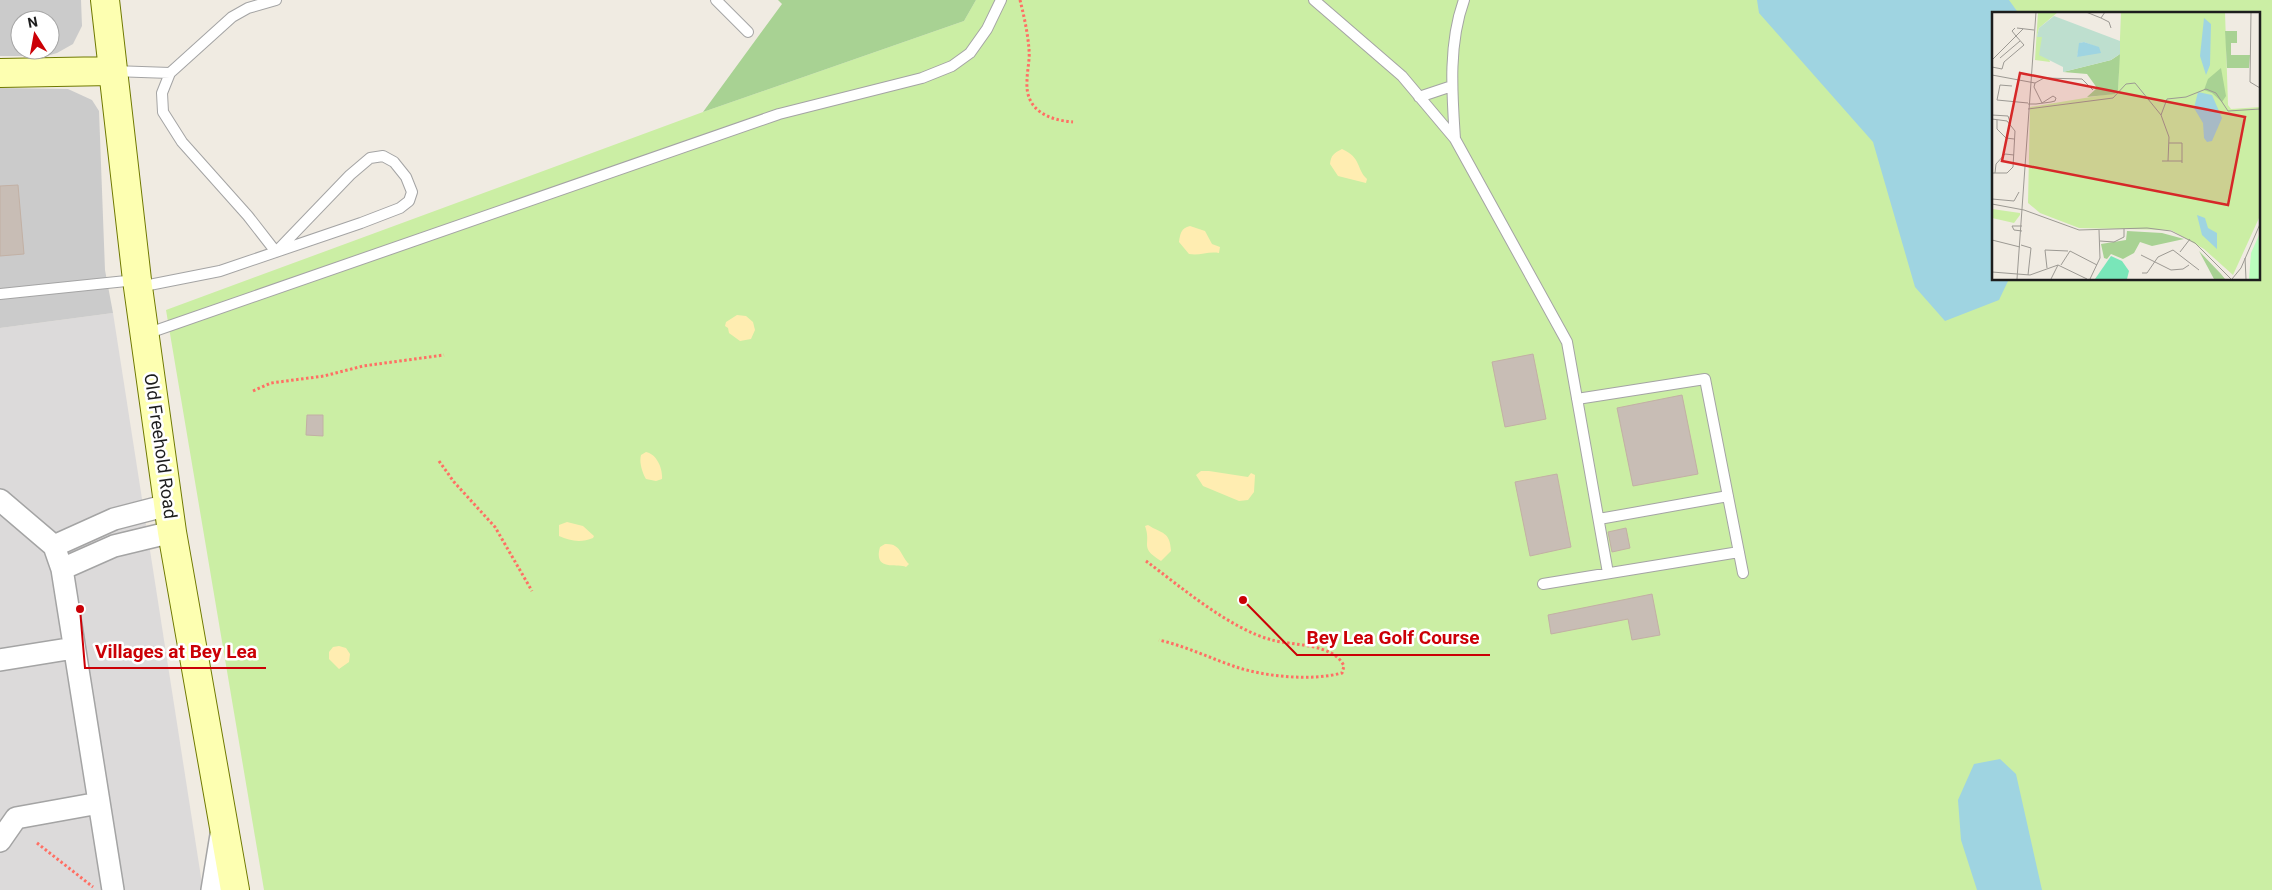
<svg xmlns="http://www.w3.org/2000/svg" width="2272" height="890" viewBox="0 0 2272 890" font-family="Roboto,sans-serif">
<style>
.residential{fill:#dcdada}
.religious{fill:#cbcbcb;fill-rule:evenodd}
.grass{fill:#cbeea4;fill-rule:evenodd}
.forest{fill:#a8d293}
.sand{fill:#ffedb1}
.water{fill:#9fd4e1}
.building{fill:#c8bdb5;stroke:#c2b0a4}
.lines{fill:none;stroke-linecap:round;stroke-linejoin:round}
.lane-casing{stroke:#a4a4a4;stroke-width:12}
.street-casing{stroke:#a4a4a4;stroke-width:24}
.secondary-casing{stroke:#6f7900;stroke-width:30}
.path{stroke:#ff6f64;stroke-width:3;stroke-dasharray:2.5 2.5;stroke-linecap:butt}
.lane{stroke:#fff;stroke-width:10}
.street{stroke:#fff;stroke-width:21}
.secondary{stroke:#fdffb1;stroke-width:28}
.labels{text-anchor:middle;dominant-baseline:central;stroke-width:5;stroke-linejoin:round;paint-order:stroke}
.street-label{font-size:18px;fill:#1d1d1d;stroke:#fff}
.inset-road{fill:none;stroke:#9c9993;stroke-width:1}
.view{fill:#d62828;fill-opacity:0.15;stroke:#d62828;stroke-width:2.5}
.inset-edge{fill:none;stroke:#1d1d1d;stroke-width:2.5}
.leader{fill:none;stroke:#cb0006;stroke-width:2}
.callout-dot{fill:#cb0006;stroke:#fff;stroke-width:2}
.callout-label{font-size:19px;text-anchor:middle;font-weight:bold;fill:#cb0006;stroke:#fff;stroke-width:5;stroke-linejoin:round;paint-order:stroke}
</style>
<rect width="100%" height="100%" fill="#f0ebe2"/>
<path class="residential" d="M113,313L203,890H0V328Z"/>
<path class="religious" d="M0,0H81L82,26L73,44L57,53L47,56H0ZM20,20H50V50H20Z
M0,88L68,89L92,100L99,111L105,270L113,313L0,328Z"/>
<path class="grass" d="M976,0H2272V890H264L166,310L703,112L964,21ZM1993,14H2258V279H1993Z"/>
<path class="forest" d="M778,0H976L964,21L703,112L782,4Z"/>
<path class="sand" d="M1342,149C1362,158 1356,169 1367,179L1366,183L1338,176L1330,164C1331,155 1334,153 1342,149Z
M1190,226L1205,231L1212,244L1220,247L1219,253C1208,251 1200,256 1189,254L1179,242C1180,234 1181,228 1190,226Z
M737,315L746,316L753,322L755,330L751,339L740,341L729,333L728,328L725,326L726,322Z
M646,452C657,454 663,469 662,479L656,481L646,479C642,472 639,462 641,455Z
M1201,471H1209L1248,477L1251,473L1255,475L1254,492L1248,500L1239,501L1203,486L1196,475Z
M567,522L583,526L594,536L593,538C581,543 570,541 559,536V525Z
M1148,525C1162,534 1170,531 1171,551L1161,561C1138,547 1152,545 1145,526Z
M885,544C901,543 900,555 909,564L906,567C897,563 873,572 880,547Z
M339,646L346,648L350,654L349,662L339,669L329,659V652L333,647Z"/>
<path class="water" d="M1757,0H2009L2019,14H1993V279H2009L1999,300L1945,321L1915,287L1873,142L1759,13Z
M2000,759L2016,774L2042,890H1977L1961,840L1958,800L1974,764Z"/>
<path class="building" d="M18,185L24,254L0,256V186Z
M1533,354L1546,419L1505,427L1492,362Z
M1682,395L1698,474L1633,486L1617,408Z
M307,415H323V436L306,435Z
M1557,474L1571,547L1530,556L1515,482Z
M1626,528L1630,548L1612,552L1608,532Z
M1652,594L1660,635L1632,640L1628,619L1551,634L1548,615Z"/>
<g class="lines">
<defs>
<path id="lane" d="M716,0L748,32
M1314,0L1402,76L1455,139L1567,342L1608,573
M113,71L170,73L162,93L163,112L182,142L248,216L276,252L350,175L370,158L383,156L394,162L406,177L412,192L409,201L400,208L361,223L220,271L139,287
M170,73L232,17L248,8L276,0
M1419,97L1452,86
M1455,139C1452,94 1448,44 1464,0
M0,294L136,280
M146,334L779,114L922,78L952,66L970,53L987,29L1001,0
M1577,399L1705,379L1743,573
M1599,519L1728,496
M1543,584L1739,552"/>
<path id="street" d="M0,500L54,546L62,569L113,890
M54,546L114,519L168,505
M62,569L114,546L172,532
M0,660L74,648
M0,841L16,818L99,803
M212,890L221,835"/>
<path id="secondary" d="M105,0L137,280L172,532L235,890
M0,73L112,71"/>
</defs>
<use href="#lane" class="lane-casing"/>
<use href="#street" class="street-casing"/>
<use href="#secondary" class="secondary-casing"/>
<path class="path" d="M1020,0C1024,16 1028,34 1029,50C1030,60 1027,71 1027,81C1025,110 1048,120 1073,122
M253,391L271,383L324,376L363,366L444,355
M439,461L454,482L495,527L532,591
M1146,561C1181,587 1230,629 1272,640C1294,646 1333,643 1344,666L1342,673C1311,681 1267,677 1236,667C1210,658 1185,646 1159,640
M37,843L93,887"/>
<use href="#lane" class="lane"/>
<use href="#street" class="street"/>
<use href="#secondary" class="secondary"/>
</g>
<g class="labels">
<g class="street-label">
<text transform="translate(161 446) rotate(82)">Old Freehold Road</text>
</g>
</g>
<g transform="translate(1992 12)">
<rect width="268" height="268" fill="#f0ebe2"/>
<path d="M46,0H66L47,16L45,25H50L58,50L43,48ZM129,0H233L236,93L239,97L268,95L267,206L241,263L212,237L179,218L87,216L48,201L36,191L38,95L123,81L126,78ZM0,197L28,201V203L22,211L0,206Z" fill="#cbeea4"/>
<path d="M233,19H245V31H239V43H258L257,56H235ZM128,42L126,78L123,82L95,85L105,76L95,62L71,60L119,48ZM229,56L234,84L230,90L220,81L212,78L216,67ZM135,219L170,221L192,227L160,234L148,230L142,241L131,247L119,242L115,247L112,246L109,232L134,228ZM207,239L229,262L233,267H222Z" fill="#a8d293"/>
<path d="M62,4L128,29V42L119,48L71,60V55L47,43L50,25H45L47,16ZM92,30L105,35H107L85,45L88,31Z" fill="#bedfcf" fill-rule="evenodd"/>
<path d="M267,223V267H257L259,241Z" fill="#bbfebe"/>
<path d="M119,244L130,249L137,259L135,267H103Z" fill="#79e6b9"/>
<path d="M212,6L219,12L218,53L214,63L208,44ZM92,30L107,35L109,41L85,45L87,31ZM206,80L220,83L230,106L220,129L215,130L212,126L211,111L202,96ZM205,203L213,206L216,216L225,221V237L210,223Z" fill="#9fd4e1"/>
<path class="inset-road" d="M94,0L109,6L113,0M259,0L258,70L268,76M109,6L117,10L119,16M23,16L20,19L24,24L31,17M25,16L42,18M8,46L28,29M0,48L24,24L32,33L12,50L10,57L0,55M0,63L43,71L42,75L50,91L61,84L64,86L63,89L59,90L44,92H36M43,71L52,66L90,67L101,78M20,74L8,73L5,88L36,91M36,97L121,86L134,72L143,71L169,103L177,125L176,149M0,103L16,104L18,110M169,103L175,87L194,85L214,77L224,81L236,99L268,97M0,107L15,109L23,119L21,155L15,161H0M5,108V117L14,126L22,127M177,131H190V151M170,149H190M3,161L4,152L13,142L22,143M0,187L22,189L27,180M0,192L32,198L87,218L155,216L179,219L203,231L239,267M30,219L22,218L20,214H30M0,228L28,235M108,229L122,230L132,225V217M29,233L39,236L36,263M188,240L198,227M149,243L179,258L191,257L197,253M253,246L254,267M69,253L78,239L105,253M55,256L53,238L76,239M0,260L38,263L66,253L95,267M150,261H155L166,245L181,238L207,258M25,267L44,0M59,267L66,253M98,267L108,246L107,218M240,267L249,256L268,212"/>
<path class="view" d="M28,61L253,105L236,193L10,149Z"/>
<rect width="268" height="268" class="inset-edge"/>
</g>
<path class="leader" d="M1243 600L1297 655H1490M80 609L85 668H266"/>
<g class="callout-dot">
<circle cx="1243" cy="600" r="5"/>
<circle cx="80" cy="609" r="5"/>
</g>
<g class="callout-label">
<text x="1393" y="644">Bey Lea Golf Course</text>
<text x="176" y="658">Villages at Bey Lea</text>
</g>
<g transform="translate(35 35) rotate(349)"><circle r="24" fill="#ffffff" stroke="#a5a5a5"/>
<path d="M0-4L9 19L0 12L-9 19Z" fill="#cb0006"/>
<text y="-8" font-size="14" font-weight="bold" text-anchor="middle" fill="#1d1d1d">N</text>
</g>
</svg>
